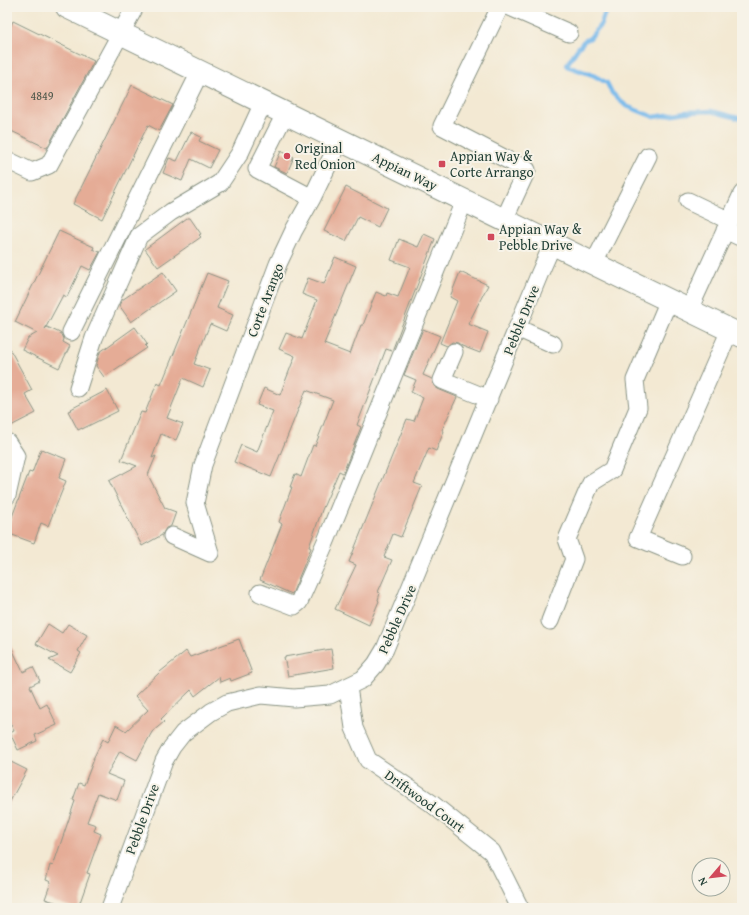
<svg xmlns="http://www.w3.org/2000/svg" width="749" height="915" viewBox="0 0 749 915" font-family="'Gentium Book Plus',serif">
<style>
.lines{fill:none;stroke-linecap:round;stroke-linejoin:round}
.stream{stroke:#75b8eb;stroke-width:4.5}
.building{fill:#e5ac96}
.minor-casing{stroke:#899384;stroke-width:19}
.major-casing{stroke:#899384;stroke-width:24}
.minor{stroke:#fff;stroke-width:17}
.major{stroke:#fff;stroke-width:22}
.poi-dot{fill:#d1495b;stroke:#f7f3e8;stroke-width:1.5}
.labels{text-anchor:middle;dominant-baseline:central;stroke-width:4;stroke-linejoin:round;paint-order:stroke}
.number-label{font-size:12px;fill:#50594c}
.poi-label{font-size:14px;fill:#1f3d34;stroke:#f7f3e8;text-anchor:start}
.street-label{font-size:14px;fill:#1f3d34;stroke:#f7f3e8}
</style>
<rect width="100%" height="100%" fill="#f7f3e8"/>
<filter id="ink" filterUnits="userSpaceOnUse"><feTurbulence type="fractalNoise" baseFrequency=".025" numOctaves="2"/><feDisplacementMap in="SourceGraphic" scale="8" xChannelSelector="R" yChannelSelector="G"/><feConvolveMatrix kernelMatrix="1 2 1 2 8 2 1 2 1" color-interpolation-filters="sRGB"/></filter>
<filter id="wash" filterUnits="userSpaceOnUse"><feTurbulence type="fractalNoise" baseFrequency=".012" numOctaves="4" result="noise"/><feDisplacementMap in="SourceGraphic" scale="16" xChannelSelector="R" yChannelSelector="G"/><feGaussianBlur stdDeviation="0.9" result="paint"/><feColorMatrix in="noise" values="0 0 0 0 0 0 0 0 0 0 0 0 0 0 0 0 0 1.4 0 .05"/><feComposite in="paint" operator="in"/></filter>
<g filter="url(#wash)">
<rect width="100%" height="100%" fill="#f3e9d3"/>
<g class="lines">
<path class="stream" d="M610,7L604,15L601,24L590,38L584,41L578,48L568,63L567,66L593,75L607,83L612,93L626,106L654,117L687,112L711,111L742,119"/>
</g>
<g id="blocks">
<path class="building" d="M13,21L94,61L47,148L7,129V34Z
M132,85L173,105L159,131L148,125L102,219L73,204Z
M191,132L201,137L199,141L218,150L209,168L191,159L182,181L163,173L169,158L177,161Z
M281,151L294,157L287,173L274,167Z
M346,187L387,208L378,227L358,217L346,241L324,231Z
M187,218H190L201,234L199,235L201,237L158,267L145,249Z
M59,231L94,247L93,249L100,252L90,270L82,266L67,297L63,295L45,329L47,327L62,334L64,339L63,342L70,346L59,368L22,350L28,338L37,333L15,322Z
M424,234L435,239L392,351L386,349L357,425L361,427L343,473L339,471L322,510L309,547L311,548L292,594L260,580L282,524L279,522L292,487H290L295,474L301,477L313,445L315,446L333,400L306,390L271,477L234,462L241,445L257,452L273,411L257,405L264,388L280,395L295,356L279,349L286,333L302,339L317,300L302,294L308,278L324,284L335,257L356,266L324,344L350,354L361,325H363L376,292L386,296L387,293L398,297L410,267L391,260L399,239L418,247Z
M163,272L176,291L131,322L119,305L122,300Z
M460,272L488,285L468,324L488,332L480,353L462,346L458,343L452,342L447,346L440,343L457,301L450,297Z
M207,273L228,281L217,308L233,315L226,331L210,324L194,364L210,370L203,387L183,378L167,418L183,424L176,440L161,434L152,458L156,456L148,475L165,508L176,512L171,526L166,528L162,535L142,546L109,481L137,466L121,460L141,412L145,413L157,383L161,385Z
M135,327L147,344L145,346L147,348L104,377L96,366L100,352Z
M423,329L440,336L423,375L432,379L434,386L438,389L457,397L442,430L444,431L436,451L429,448L414,483L422,486L401,537L393,534L384,557L392,560L378,592L380,593L378,600L379,601L369,625L335,609L356,565L349,562L407,419L414,421L423,398L411,392L416,380L404,375Z
M7,344L32,390L25,394L36,413L7,428Z
M107,390L118,411L82,429V428L78,430L68,411L72,410L71,409Z
M41,449L66,459L59,478L66,481L48,526L41,523L34,543L7,533V530L29,472L32,473Z
M48,624L62,633L68,624L87,635L78,651L81,653L70,672L49,660L58,656L36,644Z
M7,638L23,672L33,667L40,681L30,686L40,708L47,704L57,725L35,735L37,741L18,750L10,733L14,731L7,717Z
M239,639L252,673L231,681L230,678L220,682L219,677L195,696L191,690L161,719L164,722L152,732L137,760L120,751L107,774L124,781L117,800L98,793L87,822L96,825L94,831L101,834L87,873L90,874L78,908H74L45,899L51,882L46,880L50,865L53,866L75,801L73,800L79,783L84,785L94,759H93L103,739L108,742L116,725L126,731L148,710L135,696L160,672L186,651L190,657Z
M331,649L334,668L288,676L284,657Z
M7,760L27,770L7,807Z"/>
</g>
</g>
<g filter="url(#ink)">
<use href="#blocks" fill-opacity="0" stroke="#899384" stroke-width="1"/>
<g class="lines">
<defs>
<path id="minor" d="M500,7L442,126L527,170L504,220
M510,7L569,33
M285,114L257,169L312,198
M7,160L32,172L49,165L135,7
M688,201L730,221
M725,230L742,238
M594,263L648,156
M689,310L742,194
M517,328L553,344
M71,332L200,72
M454,352L442,380L489,399
M78,388L94,338L139,236L171,212L220,183L240,153L263,103
M7,442L16,456L7,496
M172,536L210,553L195,503L203,465L278,264L294,230L312,198L340,140
M682,556L638,538L730,330
M260,593L294,606L299,602L326,541L464,201
M550,621L574,559L567,539L591,483L612,470L638,408L635,380L669,300
M348,687L354,728L368,760L431,803L492,852L520,908
M110,908L164,761L172,747L183,733L211,712L227,703L261,695L294,698L330,695L363,679L376,664L385,649L539,275L553,243"/>
<path id="major" d="M67,7L742,336"/>
</defs>
<use href="#minor" class="minor-casing"/>
<use href="#major" class="major-casing"/>
<use href="#minor" class="minor"/>
<use href="#major" class="major"/>
</g>
</g>
<g class="poi-dot">
<circle cx="287" cy="156" r="4"/>
<rect x="438" y="160" width="8" height="8" rx="2"/>
<rect x="487" y="233" width="8" height="8" rx="2"/>
</g>
<g class="labels">
<g class="number-label">
<text x="42" y="95">4849</text>
</g>
<g class="poi-label">
<text x="295" y="148">Original<tspan x="295" dy="16">Red Onion</tspan></text>
<text x="450" y="156">Appian Way &amp;<tspan x="450" dy="16">Corte Arrango</tspan></text>
<text x="499" y="229">Appian Way &amp;<tspan x="499" dy="16">Pebble Drive</tspan></text>
</g>
<g class="street-label">
<text transform="translate(405 171) rotate(26)">Appian Way</text>
<text transform="translate(265 300) rotate(-69)">Corte Arango</text>
<text transform="translate(521 320) rotate(-68)">Pebble Drive</text>
<text transform="translate(397 619) rotate(-66)">Pebble Drive</text>
<text transform="translate(425 801) rotate(36)">Driftwood Court</text>
<text transform="translate(142 819) rotate(-70)">Pebble Drive</text>
</g>
</g>
<rect width="749" height="915" fill="none" stroke="#f7f3e8" stroke-width="24"/>
<g transform="translate(711 877) rotate(242)"><circle r="19" fill="#f7f3e8" stroke="#a1aaa0"/>
<path d="M0-3L7 15L0 10L-7 15Z" fill="#d1495b"/>
<text y="-6" font-size="11" font-weight="bold" text-anchor="middle" fill="#1f3d34">N</text>
</g>
</svg>
